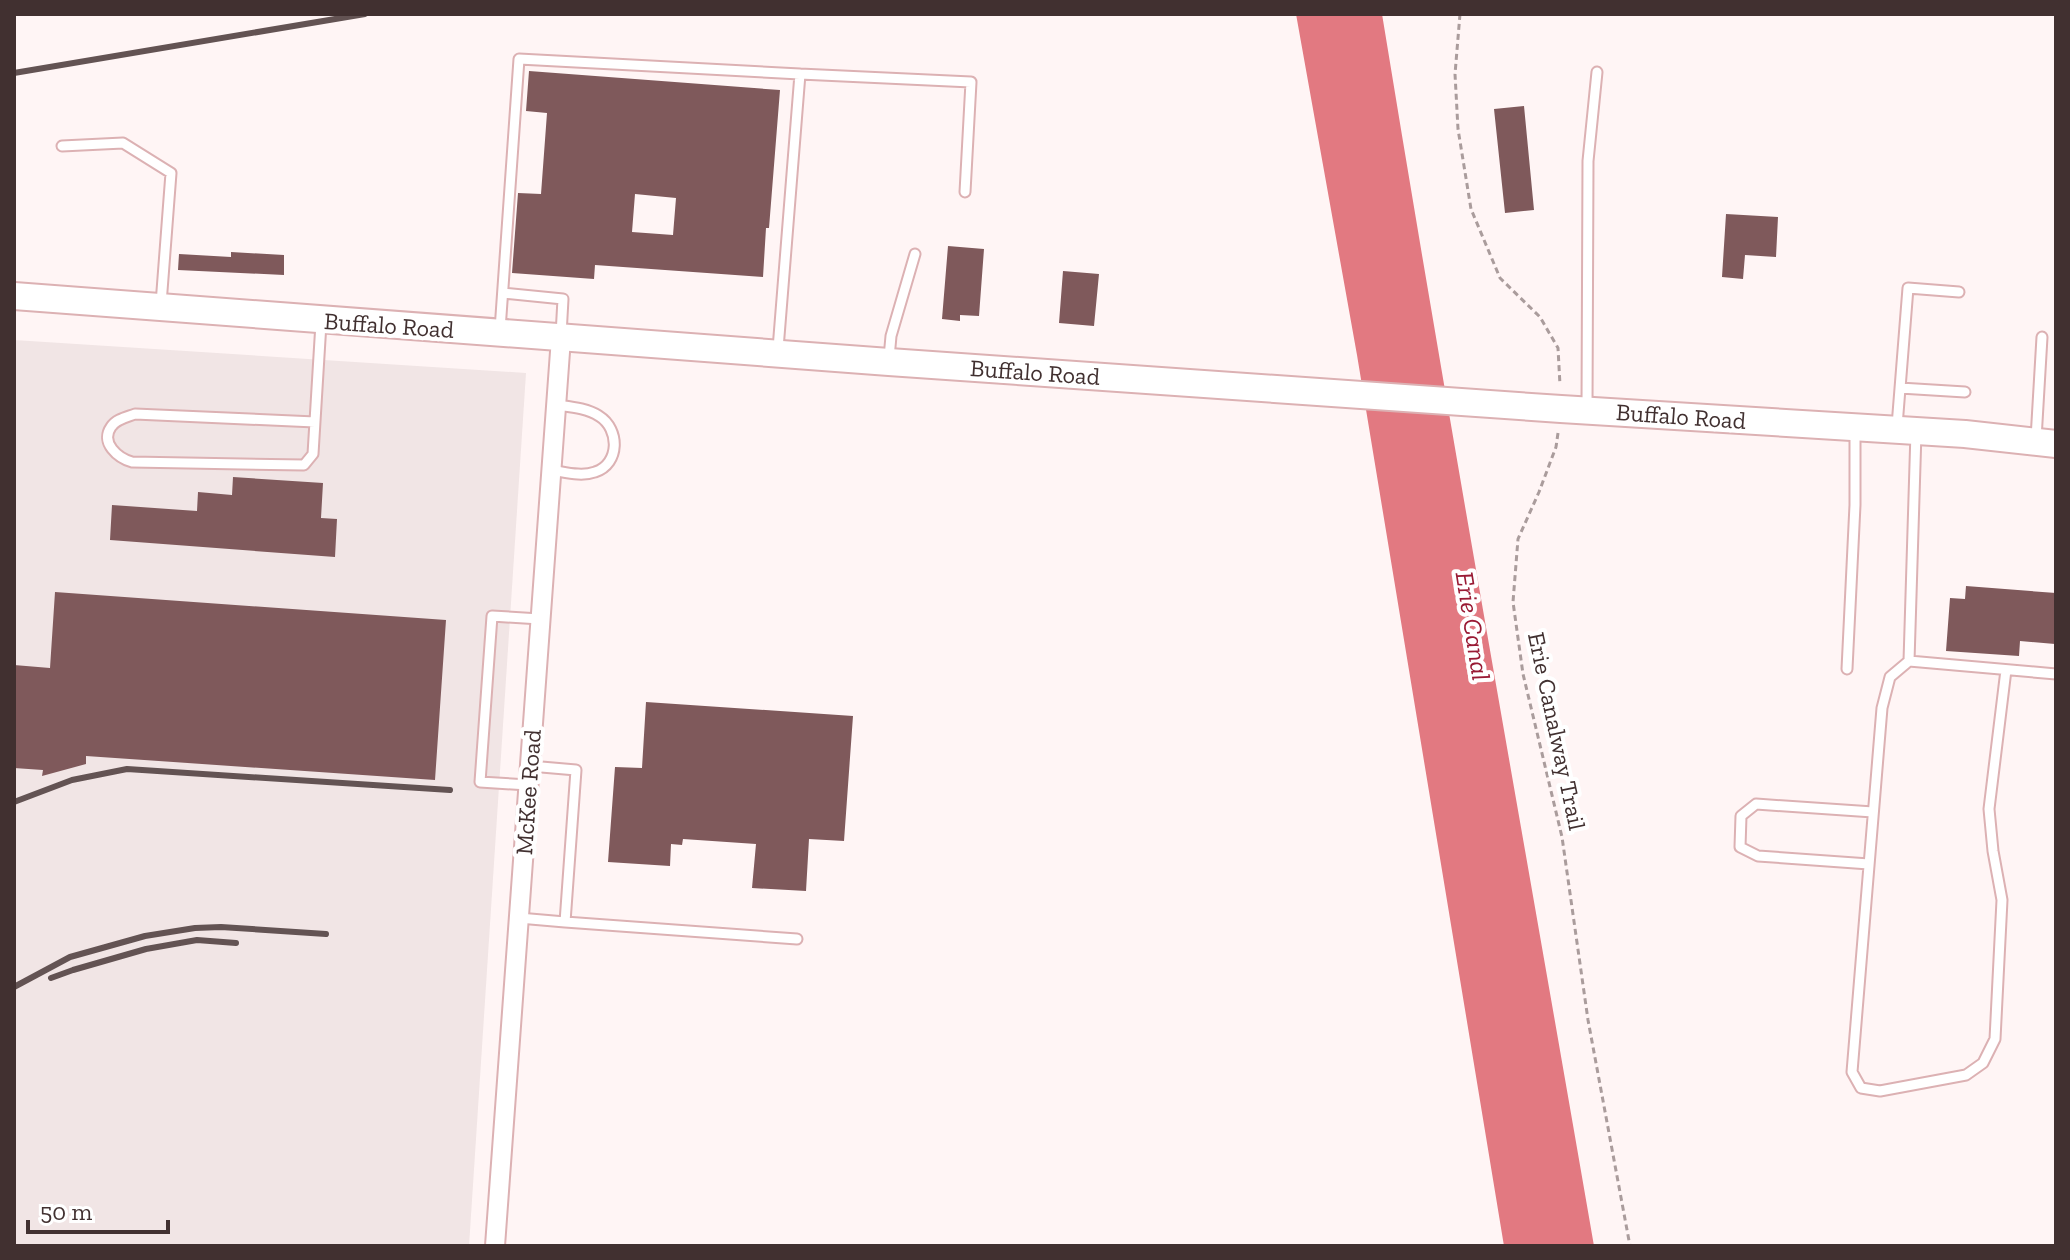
<svg xmlns="http://www.w3.org/2000/svg" width="2070" height="1260" viewBox="0 0 2070 1260" font-family="'Zilla Slab',serif">
<style>
.built{fill:#f1e5e5}
.water{fill:#e27981}
.building{fill:#7f595b;fill-rule:evenodd}
.lines{fill:none;stroke-linecap:round;stroke-linejoin:round}
.service-casing{stroke:#dcb1b3;stroke-width:13}
.minor-casing{stroke:#dcb1b3;stroke-width:22}
.secondary-casing{stroke:#dcb1b3;stroke-width:30}
.path{stroke:#aa9c9c;stroke-width:3;stroke-dasharray:6 4;stroke-linecap:butt}
.service{stroke:#fff;stroke-width:9}
.minor{stroke:#fff;stroke-width:18}
.secondary{stroke:#fff;stroke-width:26}
.rail{stroke:#635353;stroke-width:6}
.labels{text-anchor:middle;dominant-baseline:central;stroke-width:8;stroke-linejoin:round;paint-order:stroke}
.street-label{font-size:24px;fill:#413030;stroke:#fff}
.water-label{font-size:26px;font-style:italic;fill:#991a34;stroke:#fff}
</style>
<rect width="100%" height="100%" fill="#fff5f5"/>
<path class="built" d="M14,340L526,373L469,1246H14Z"/>
<path class="water" d="M1296,14H1382C1449,425 1523,835 1594,1246H1504L1357,355Z"/>
<path class="building" d="M529,71L780,90L769,228H766L763,277L595,265L594,279L512,273L518,193L541,194L547,113L526,111ZM635,194L676,198L673,235L632,232Z
M1524,106L1534,210L1505,213L1494,109Z
M1726,214L1778,217L1776,257L1745,255L1743,279L1722,277Z
M948,246L984,249L979,316L960,315V321L942,319Z
M231,252L284,255V275L178,270L179,254L231,257Z
M1063,271L1099,274L1094,326L1059,323Z
M233,477L323,483L321,518L337,519L335,557L110,540L112,505L197,511L198,492L232,495Z
M1966,586L2056,593L2055,644L2020,641L2019,656L1946,651L1950,598L1965,599Z
M55,592L446,620L435,780L86,756V764L42,776L43,770L14,768V665L50,668Z
M646,702L853,716L844,841L809,839L806,891L752,888L756,844L683,839L682,845L671,844L670,866L608,862L615,767L642,768Z"/>
<g class="lines">
<defs>
<path id="service" d="M800,74L971,82L965,192
M62,146L123,143L171,173L161,304
M503,293L563,299L561,335
M500,330L519,59L800,74L778,349
M889,358L891,336L915,254
M1900,388L1965,392
M1587,407L1588,161L1597,72
M315,422L135,414C127,417 116,419 111,427C100,443 118,458 132,462L304,465L313,454L321,323
M1897,426L1908,288L1959,292
M1916,432L1909,661L2056,674
M2036,439L2042,337
M551,470C565,472 581,477 595,472C620,464 620,429 599,416C587,408 571,407 556,405
M1909,661L1890,677L1882,708L1852,1072L1861,1088L1880,1091L1966,1075L1983,1063L1995,1039L2002,900L1993,851L1989,809L2006,670
M1847,669L1855,505V430
M528,785L480,782L492,616L540,619
M1869,864L1758,856L1740,847L1741,816L1756,804L1873,812
M519,918L565,922L576,770L530,766
M565,922L797,939"/>
<path id="minor" d="M495,1246L561,338"/>
<path id="secondary" d="M14,296L889,362L1561,409L1965,434L2056,444"/>
</defs>
<use href="#service" class="service-casing"/>
<use href="#minor" class="minor-casing"/>
<use href="#secondary" class="secondary-casing"/>
<path class="path" d="M1460,14L1455,74L1458,129L1471,209L1500,278L1540,317L1558,348L1560,385
M1558,433L1556,447L1539,492L1518,539L1513,602L1523,674L1562,837L1588,1020L1630,1246"/>
<use href="#service" class="service"/>
<use href="#minor" class="minor"/>
<use href="#secondary" class="secondary"/>
<path class="rail" d="M14,73L365,14
M14,802L72,780L127,769L450,790
M51,978L73,970L146,949L197,940L236,943
M14,987L70,957L145,936L195,928L221,927L326,934"/>
</g>
<g class="labels">
<g class="street-label">
<text transform="translate(389 325) rotate(4)">Buffalo Road</text>
<text transform="translate(1035 372) rotate(4)">Buffalo Road</text>
<text transform="translate(1681 416) rotate(4)">Buffalo Road</text>
<text transform="translate(1557 731) rotate(78)">Erie Canalway Trail</text>
<text transform="translate(528 792) rotate(-86)">McKee Road</text>
</g>
<g class="water-label">
<text transform="translate(1473 626) rotate(81)">Erie Canal</text>
</g>
</g>
<rect width="2070" height="1260" fill="none" stroke="#413030" stroke-width="32"/>
<path d="M28 1220v12h140v-12" fill="none" stroke="#413030" stroke-width="4"/>
<text x="40" y="1220" font-size="24" fill="#413030" stroke="#ffffff" stroke-width="6" paint-order="stroke">50 m</text>
</svg>
